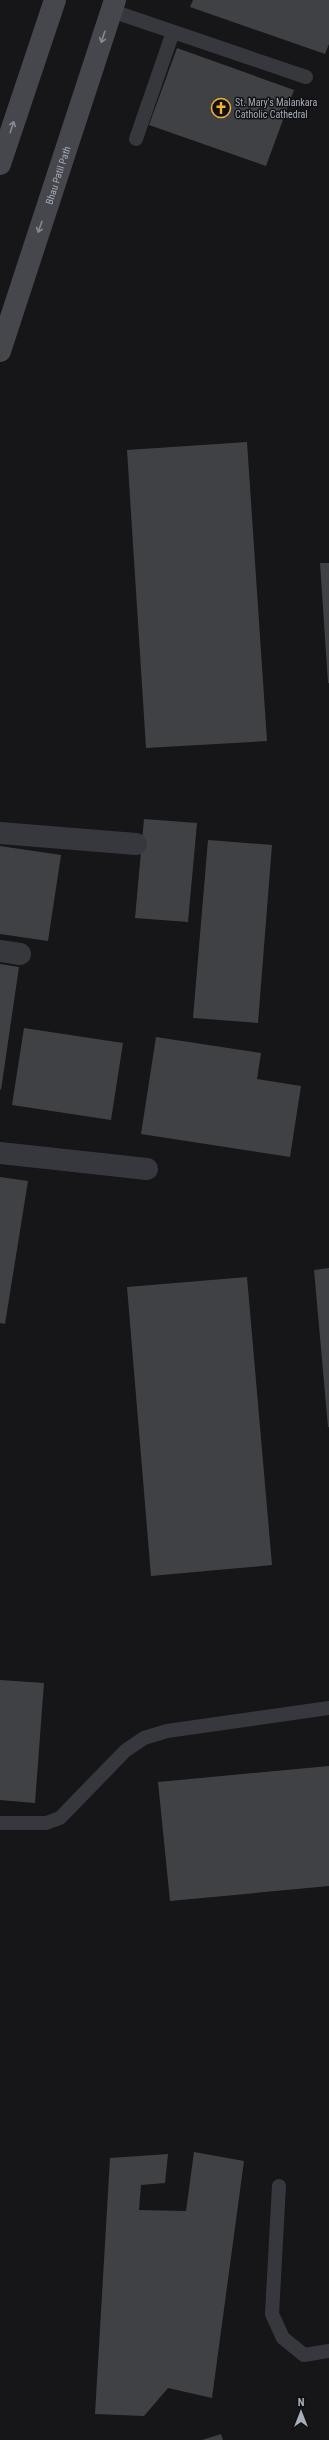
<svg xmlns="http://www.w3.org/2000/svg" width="329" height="2440" viewBox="0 0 329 2440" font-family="'Roboto Condensed',sans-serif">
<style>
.building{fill:#404145}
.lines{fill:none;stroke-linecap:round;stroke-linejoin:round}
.service{stroke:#37383d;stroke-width:14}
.minor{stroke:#37383d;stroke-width:22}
.secondary{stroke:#45474d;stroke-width:22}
.oneway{stroke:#858993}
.labels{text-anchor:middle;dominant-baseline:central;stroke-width:3;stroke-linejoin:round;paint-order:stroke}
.poi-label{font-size:10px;fill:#a8adb8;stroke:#111113;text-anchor:start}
.street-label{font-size:10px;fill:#a8adb8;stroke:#111113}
</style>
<rect width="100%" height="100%" fill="#161618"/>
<path class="building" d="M193,0H329V44L325,54L190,7Z
M177,48L294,90L266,166L149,125Z
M247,442L267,741L146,748L127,450Z
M320,563H329V683H328Z
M144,819L197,823L188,922L135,918Z
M208,840L272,845L258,1023L193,1018Z
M0,846L61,855L48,941L0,934Z
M0,964L19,967L1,1090L0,1089Z
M24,1028L123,1043L111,1120L12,1105Z
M156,1037L261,1053L257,1079L301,1086L290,1157L141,1134Z
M0,1177L28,1181L5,1324L0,1323Z
M329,1268V1427H328L314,1270Z
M247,1277L272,1565L151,1576L127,1287Z
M0,1680L44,1683L35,1803L0,1800Z
M329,1766V1886L170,1901L158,1782Z
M194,2152L244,2161L212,2398L168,2388L144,2416L95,2414L110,2158L168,2154L165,2183L141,2185L139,2210L186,2211Z
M221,2434L223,2440H202Z"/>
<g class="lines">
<path class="service" d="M112,11L306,77
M136,139L173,32
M0,1823H46L60,1818L125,1751L144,1738L167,1731L329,1708
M279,2186L272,2314L283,2338L304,2355L329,2351"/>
<path class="minor" d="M0,833L136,844
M0,951L20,954
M0,1153L147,1169"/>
<g class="secondary">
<path d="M0,164L55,0"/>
<path id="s1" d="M0,351L115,0"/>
</g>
</g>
<defs><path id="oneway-shaft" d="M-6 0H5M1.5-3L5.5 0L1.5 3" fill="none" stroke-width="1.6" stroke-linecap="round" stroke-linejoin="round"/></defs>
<g class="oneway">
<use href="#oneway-shaft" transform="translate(103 37) rotate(108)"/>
<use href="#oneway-shaft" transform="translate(12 127) rotate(-72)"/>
<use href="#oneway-shaft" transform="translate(40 227) rotate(109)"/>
</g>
<defs>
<symbol id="church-ring" viewBox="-11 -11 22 22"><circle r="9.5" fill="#111113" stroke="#f2b134" stroke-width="1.5"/><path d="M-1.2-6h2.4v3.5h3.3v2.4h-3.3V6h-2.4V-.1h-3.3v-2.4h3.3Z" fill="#f2b134"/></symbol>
</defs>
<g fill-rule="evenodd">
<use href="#church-ring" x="210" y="97" width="22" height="22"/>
</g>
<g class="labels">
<g class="poi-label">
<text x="235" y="102">St. Mary's Malankara<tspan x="235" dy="12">Catholic Cathedral</tspan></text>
</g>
<g class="street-label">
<text stroke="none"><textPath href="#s1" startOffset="185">Bhau Patil Path</textPath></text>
</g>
</g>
<g transform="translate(301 2412)" stroke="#111113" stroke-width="3" paint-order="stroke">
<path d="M0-3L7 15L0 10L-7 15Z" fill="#a8adb8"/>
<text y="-6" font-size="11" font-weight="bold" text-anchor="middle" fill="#a8adb8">N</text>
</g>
</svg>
